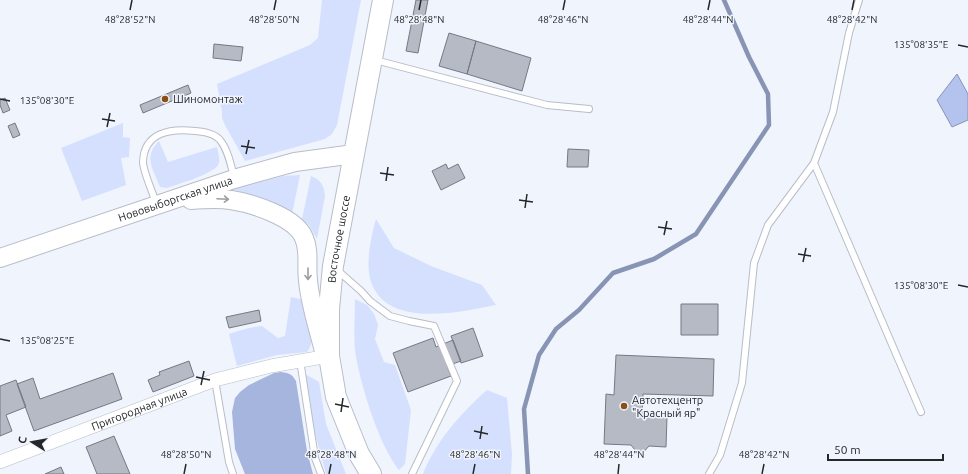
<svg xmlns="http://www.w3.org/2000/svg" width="968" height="474" viewBox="0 0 968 474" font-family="Ubuntu,sans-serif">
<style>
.green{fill:#d4e0fe}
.forest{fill:#a5b5de}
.water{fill:#b3c3ed;stroke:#8894b3}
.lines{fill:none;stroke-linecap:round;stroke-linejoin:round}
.stream{stroke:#8894b3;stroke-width:4.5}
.building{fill:#b6bac5;stroke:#757983}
.lane-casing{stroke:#b8bdc8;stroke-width:8}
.street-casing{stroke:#b8bdc8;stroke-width:14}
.secondary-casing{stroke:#b8bdc8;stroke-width:20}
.primary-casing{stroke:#b8bdc8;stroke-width:22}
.lane{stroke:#fff;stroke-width:6}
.street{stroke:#fff;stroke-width:13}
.secondary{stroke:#fff;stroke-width:18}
.primary{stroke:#fff;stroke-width:20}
.oneway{stroke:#9d9ea0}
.ticks{fill:none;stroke:#25272b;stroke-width:1.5}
.poi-dot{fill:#8c4e12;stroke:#f0f4fd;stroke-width:1.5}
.labels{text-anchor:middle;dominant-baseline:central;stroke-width:3;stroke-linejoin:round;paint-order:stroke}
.poi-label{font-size:11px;fill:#25272b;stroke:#f0f4fd;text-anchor:start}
.street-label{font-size:11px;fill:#25272b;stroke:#f0f4fd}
.ticks-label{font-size:10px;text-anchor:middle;fill:#25272b;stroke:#f0f4fd;stroke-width:3;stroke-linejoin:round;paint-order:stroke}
</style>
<rect width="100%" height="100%" fill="#f0f4fd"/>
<path class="green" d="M322,0H361L337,125L332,134L325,139L245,161L225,125L222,118V112L217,84L310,45L318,38Z
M123,123V137L130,138L129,157L121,158L126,185L82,201L61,148Z
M159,141L168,162L217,147C218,152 221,160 218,165C213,174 178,184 167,188L160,187C153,169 143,157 159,141Z
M300,175L292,214L248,194L231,189L283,176Z
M311,176C321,180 324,185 325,196L317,239L309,225L302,219Z
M376,219L394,248L431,266L482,285L496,305C459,312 388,329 371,282C365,264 371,237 376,219Z
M291,297L305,300C309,316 318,338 307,352L277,355L237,366L229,334C240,330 251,327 262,326L278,338L285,336Z
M355,299L367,305L374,314L378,325L375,339L384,362L395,365L411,410L405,464L399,470C379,445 362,389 356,357C353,338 355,318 355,299Z
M305,374L319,382L326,424L346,474H326L314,430Z
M487,390L507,398L512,454L511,474H423C436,441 461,413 487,390Z"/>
<path class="forest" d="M281,372C289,373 292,374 296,381L307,451L313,474H245L235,449L232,412L235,398L240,392L249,385L274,373Z"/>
<path class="water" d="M957,74L968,94V120L952,127L937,100Z"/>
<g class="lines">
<path class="stream" d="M528,474L524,409L539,355L556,329L579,310L613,273L654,259L696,234L769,125L768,94L749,57L724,0"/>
</g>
<path class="building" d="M416,0H428L418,53L406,51Z
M449,33L476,41L467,74L439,66Z
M476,41L531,58L522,91L467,74Z
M214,44L243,47L241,61L213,58Z
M188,85L191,93L143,113L140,105Z
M5,98L10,110L3,113L0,105V100Z
M15,123L20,135L13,138L8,126Z
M568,149L589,150L588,167H567Z
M446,164L448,169L458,164L465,178L441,190L432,171Z
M681,304H718V335H681Z
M259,310L261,321L229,328L226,317Z
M473,328L483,356L461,363L451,336Z
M433,338L436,347L453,340L461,361L447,366L451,376L408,392L393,353Z
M616,355L714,359L713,396L643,394L642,416L667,417L666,447L649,446L640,456L631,445L604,444L606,394L614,395Z
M189,361L194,376L153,392L148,380L160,375L159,372Z
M113,373L122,399L34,431L17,384L33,378L40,399Z
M16,380L26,407L6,415L12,431L0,436V386Z
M114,436L130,474H97L86,447Z
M61,467L64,474H45Z"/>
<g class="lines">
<defs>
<path id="lane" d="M375,60L547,105L589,109
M814,163L921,412
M156,203C153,193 143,171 143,162C144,132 171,128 195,131C204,132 214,133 220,140C228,150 231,165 234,177
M336,269L361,291L370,301L390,316L409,321L434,326L457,381L412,474
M300,360L315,458L321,474
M215,380L229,462L233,474
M709,474L720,455L742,383L754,263L768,225L814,163L833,112L849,33L859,0"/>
<g id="street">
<path id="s1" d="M0,462L215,380L271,366L329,356"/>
</g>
<g id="secondary">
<path d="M191,200C204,199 218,198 231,200C251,203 296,217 304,238C310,252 306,266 308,280C310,305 319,330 325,355"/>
<path id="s2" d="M0,258L234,179L295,162L354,154"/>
</g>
<g id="primary">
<path id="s3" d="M371,474L359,454L336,397L329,356V309L333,266L383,0"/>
</g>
</defs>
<use href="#lane" class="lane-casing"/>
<use href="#street" class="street-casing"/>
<use href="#secondary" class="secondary-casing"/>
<use href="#primary" class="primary-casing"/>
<use href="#lane" class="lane"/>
<use href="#street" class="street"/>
<use href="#secondary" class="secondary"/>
<use href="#primary" class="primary"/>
</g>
<defs><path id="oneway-shaft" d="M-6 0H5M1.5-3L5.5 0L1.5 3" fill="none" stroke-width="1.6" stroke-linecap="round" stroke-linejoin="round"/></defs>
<g class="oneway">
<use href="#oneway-shaft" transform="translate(223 199) rotate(3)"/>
<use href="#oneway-shaft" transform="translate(308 274) rotate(90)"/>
</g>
<path class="ticks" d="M130,10L132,0M274,10L276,0M419,10L421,0M563,10L565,0M708,10L710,0M852,10L854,0M958,45L968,47M0,99L10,101M102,119L115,121M107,127L110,113M241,146L255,148M246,154L249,140M380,173L394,175M386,181L388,167M519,200L533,202M525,208L527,194M658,227L672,229M664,235L667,221M798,254L811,256M803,262L806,248M958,285L968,287M0,339L10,341M196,377L210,380M201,385L204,371M335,404L349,407M341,412L343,398M474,431L488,434M480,439L482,426M184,474L186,464M329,474L331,464M473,474L475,464M618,474L619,464M762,474L764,464"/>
<g class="poi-dot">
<circle cx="165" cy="99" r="4"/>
<circle cx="624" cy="406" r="4"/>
</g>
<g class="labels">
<g class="poi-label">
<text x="173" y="99">Шиномонтаж</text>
<text x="632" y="400">Автотехцентр<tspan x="632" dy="13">"Красный яр"</tspan></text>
</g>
<g class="street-label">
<text stroke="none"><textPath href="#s2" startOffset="185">Нововыборгская улица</textPath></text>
<text stroke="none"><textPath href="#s3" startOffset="244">Восточное шоссе</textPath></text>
<text stroke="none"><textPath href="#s1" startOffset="149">Пригородная улица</textPath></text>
</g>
</g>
<g class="ticks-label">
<text x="130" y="23">48°28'52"N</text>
<text x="274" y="23">48°28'50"N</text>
<text x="419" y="23">48°28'48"N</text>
<text x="563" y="23">48°28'46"N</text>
<text x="708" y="23">48°28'44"N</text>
<text x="852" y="23">48°28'42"N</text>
<text x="921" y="48">135°08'35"E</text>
<text x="47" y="104">135°08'30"E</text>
<text x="921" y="289">135°08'30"E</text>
<text x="47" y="344">135°08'25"E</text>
<text x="186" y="458">48°28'50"N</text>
<text x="331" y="458">48°28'48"N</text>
<text x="475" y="458">48°28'46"N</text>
<text x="619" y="458">48°28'44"N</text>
<text x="764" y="458">48°28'42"N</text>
</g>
<g transform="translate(32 442) rotate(281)" stroke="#f0f4fd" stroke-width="3" paint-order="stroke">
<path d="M0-3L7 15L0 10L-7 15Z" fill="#25272b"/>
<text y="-6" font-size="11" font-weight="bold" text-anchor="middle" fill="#25272b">С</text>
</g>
<path d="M828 454v6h115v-6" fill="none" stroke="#25272b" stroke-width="2"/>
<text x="834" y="454" font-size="12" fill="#25272b" stroke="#f0f4fd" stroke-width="3" paint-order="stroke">50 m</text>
</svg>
